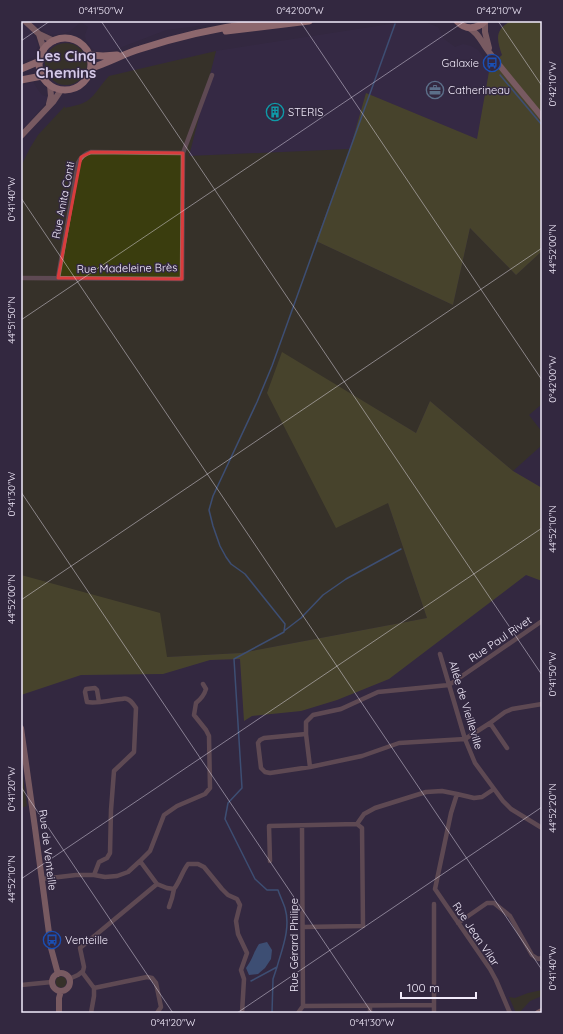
<svg xmlns="http://www.w3.org/2000/svg" width="563" height="1034" viewBox="0 0 563 1034" font-family="Quicksand,sans-serif">
<style>
.built{fill:#392b4a}
.green{fill:#3a3d0e}
.forest{fill:#616516}
.water{fill:#4a7cb1}
.lines{fill:none;stroke-linecap:round;stroke-linejoin:round}
.stream{stroke:#4a7cb1;stroke-width:1.5}
.street{stroke:#93726a;stroke-width:4.5}
.secondary{stroke:#cd978b;stroke-width:6}
.primary{stroke:#f9b4a4;stroke-width:7}
.marked{fill:none;stroke:#d93c3d;stroke-width:3;stroke-linejoin:round}
.ticks{fill:none;stroke:#f2ebfb;stroke-width:1;stroke-opacity:0.45}
.labels{text-anchor:middle;dominant-baseline:central;stroke-width:3;stroke-linejoin:round;paint-order:stroke}
.poi-label{font-size:11px;fill:#f2ebfb;stroke:#332840;text-anchor:start}
.street-label{font-size:11px;fill:#f2ebfb;stroke:#332840}
.district-label{font-size:15px;font-weight:bold;fill:#d5c9e8;stroke:#332840}
.neatline{fill:none;stroke:#f2ebfb;stroke-width:1.5}
.ticks-label{font-size:10px;text-anchor:middle;fill:#f2ebfb}
</style>
<rect width="100%" height="100%" fill="#332840"/>
<path class="built" d="M21,21H237L166,30L114,50L102,52L95,51L90,46L86,40L85,35L88,27L81,22L69,32L55,35L48,34L37,26L31,33L36,40L38,45L36,52L34,57L21,62Z
M410,21L424,22L438,27L444,39L455,47L463,44L471,46L478,50L490,66L477,139L366,93L350,149L189,156L216,51Z
M33,82L38,90L42,95L48,97L45,104L21,131V86Z"/>
<path class="green" d="M45 64a21 21 0 1 1 42 0a21 21 0 1 1-42 0Z
M216,51L189,156L350,149L316,241L453,305L470,228L516,275L542,251V404L529,415L542,432V445L513,471L430,401L416,433L282,353L388,503L427,618L241,653L167,657L21,575V166L30,148L38,135L65,106V108C72,106 81,105 87,101C96,95 101,84 109,76Z
M21,763L27,806L21,808Z
M55.5 982a5.5 5.5 0 1 1 11 0a5.5 5.5 0 1 1-11 0Z
M542,990V996L530,1001L519,1013H516L509,997L515,998L528,993Z"/>
<path class="forest" d="M511,21H542V251L516,275L470,228L453,305L316,241L350,149L366,93L477,139L490,66L502,55C497,40 494,30 511,21Z
M282,352L416,433L430,401L513,471L542,488V581L526,575L389,679L337,700L301,711L252,716L244,721L240,659L210,660L163,674L81,675L21,695V575L160,613L167,657L241,653L427,618L388,503L336,528L267,393Z"/>
<path class="water" d="M267,942L272,950L271,959L265,968L258,974L249,975L246,968C253,959 253,953 259,944Z"/>
<g class="lines">
<path class="stream" d="M500,75L542,125
M284,631L301,618L323,595L346,579L401,549
M251,981L277,967C282,949 291,928 285,908C283,902 280,896 278,890H267L255,879L225,819L228,803L242,788L234,659L284,632L285,624L245,574L231,564L226,557L220,546L213,526L209,510L213,496L257,402L272,366L395,24
M272,1013L273,979L277,967"/>
<path class="street" d="M21,278L182,279L183,153L212,75
M58,278L78,163C81,157 84,154 91,152L183,153
M542,621L449,685L378,692L341,709L313,715L306,722V734L264,738L260,740L258,743L261,768L265,772L270,773L310,767L362,756L399,743L465,739L490,723L505,712L512,709L542,704
M440,654L465,739L475,763L503,801L511,809L542,828
M490,723L507,748
M306,734L310,767
M494,789L482,797L474,798L457,794L451,813L435,889L490,969L496,980L510,1013
M357,824L364,814L375,808L426,792L442,791L457,794
M302,826L303,1006L434,1005
M140,861L157,884
M270,861L269,826L357,824
M94,875L99,862L107,858L110,853L111,810L114,771L134,752L136,708C134,705 131,700 127,699C125,698 123,699 121,699C110,700 97,704 87,702L85,692L86,689L95,688L97,690L99,702
M42,879L76,875H94L105,877L117,876L128,872L140,861L150,851L164,815L177,806L205,794L210,788L209,736L206,730L194,715L196,703C201,699 204,696 206,689L203,684
M434,904V1013
M169,907L172,898L174,889
M458,923L487,903H494L510,916L532,955L538,959L542,958
M303,927L363,926L362,828L357,824
M82,972L94,988V996L91,1013
M69,979L78,975L83,971L84,967L80,948L157,884L167,888L174,889C180,881 182,872 188,864H198L204,867L222,889L228,895L237,899L240,905L236,921L238,934L247,953L241,970L244,979L242,1013
M21,985L52,982
M94,988L147,977L152,978L156,983L161,1007L157,1013
M370,1006V1013
M298,1013L303,1006"/>
<path class="secondary" d="M25,21L39,34L54,41
M485,22V32L489,48
M469,28C479,33 482,44 489,52C506,74 524,95 542,117
M39,34L44,50
M49,104L51,96L50,85
M21,136L53,102L61,90
M21,728L35,828L51,948L58,974
M52 982a9 9 0 1 1 18 0a9 9 0 1 1-18 0Z
M59,1013V998L61,991
M538,1013L542,1011"/>
<path class="primary" d="M457,21C465,30 476,30 485,21
M226,31L309,21
M39 64a26 26 0 1 1 52 0a26 26 0 1 1-52 0Z
M90,55L103,56L117,55
M91,68C108,63 123,54 140,49C182,35 226,26 270,21
M21,69L40,61
M21,80L42,76"/>
</g>
<path d="M0 0H563V1034H0ZM91,152L183,153L182,279L58,278L81,157Z" fill="#332840" fill-opacity=".55" fill-rule="evenodd"/>
<path class="marked" d="M91,152L183,153L182,279L58,278L81,157Z"/>
<path class="ticks" d="M101,21L542,675M300,21L542,380M498,21L542,86M21,41L50,21M21,198L542,970M21,320L465,21M21,492L372,1013M21,600L542,248M21,787L173,1013M21,879L542,528M237,1013L542,807"/>
<defs>
<symbol id="bus-ring" viewBox="-11 -11 22 22"><circle r="9.5" fill="#332840" stroke="#1a4fb4" stroke-width="1.5"/><path d="M-5-6H5V4H4V6H2V4H-2V6H-4V4H-5ZM-3.5-4V0h7V-4ZM-3.5 1.2v1.5H-2V1.2ZM2 1.2v1.5H3.5V1.2Z" fill="#1a4fb4"/></symbol>
<symbol id="office-ring" viewBox="-11 -11 22 22"><circle r="9.5" fill="#332840" stroke="#5c6f8a" stroke-width="1.5"/><path d="M-6-3h4V-5.5h4V-3h4V5H-6ZM-1-4.5V-3h2v-1.5ZM-6 0V1H6V0Z" fill="#5c6f8a"/></symbol>
<symbol id="building-ring" viewBox="-11 -11 22 22"><circle r="9.5" fill="#332840" stroke="#0f9aa8" stroke-width="1.5"/><path d="M-4-6H4V6H1V3H-1V6H-4ZM-2.5-4.3h1.7v1.8h-1.7ZM.8-4.3h1.7v1.8H.8ZM-2.5-1h1.7V.8h-1.7ZM.8-1h1.7V.8H.8Z" fill="#0f9aa8"/></symbol>
</defs>
<g fill-rule="evenodd">
<use href="#bus-ring" x="482" y="53" width="20" height="20"/>
<use href="#office-ring" x="425" y="80" width="20" height="20"/>
<use href="#building-ring" x="265" y="102" width="20" height="20"/>
<use href="#bus-ring" x="42" y="930" width="20" height="20"/>
</g>
<g class="labels">
<g class="poi-label">
<text x="479" y="63" text-anchor="end">Galaxie</text>
<text x="448" y="90">Catherineau</text>
<text x="288" y="112">STERIS</text>
<text x="65" y="940">Venteille</text>
</g>
<g class="street-label">
<text transform="translate(63 200) rotate(-79)">Rue Anita Conti</text>
<text transform="translate(127 268) rotate(-1)">Rue Madeleine Brès</text>
<text transform="translate(500 639) rotate(-34)">Rue Paul Rivet</text>
<text transform="translate(466 705) rotate(73)">Allée de Vieilleville</text>
<text transform="translate(48 850) rotate(83)">Rue de Venteille</text>
<text transform="translate(476 934) rotate(56)">Rue Jean Vilar</text>
<text transform="translate(294 945) rotate(-90)">Rue Gérard Philipe</text>
</g>
<g class="district-label">
<text x="66" y="55">Les Cinq<tspan x="66" dy="17">Chemins</tspan></text>
</g>
</g>
<rect width="563" height="1034" fill="none" stroke="#332840" stroke-width="44"/>
<path d="M401 992v6h75v-6" fill="none" stroke="#f2ebfb" stroke-width="2"/>
<text x="407" y="992" font-size="12" fill="#f2ebfb" stroke="#332840" stroke-width="3" paint-order="stroke">100 m</text>
<rect x="22" y="22" width="519" height="990" class="neatline"/>
<g class="ticks-label">
<text x="101" y="14">0°41'50"W</text>
<text x="300" y="14">0°42'00"W</text>
<text x="499" y="14">0°42'10"W</text>
<text transform="translate(552 84) rotate(-90)" y="4">0°42'10"W</text>
<text transform="translate(11 199) rotate(-90)" y="4">0°41'40"W</text>
<text transform="translate(552 249) rotate(-90)" y="4">44°52'00"N</text>
<text transform="translate(11 320) rotate(-90)" y="4">44°51'50"N</text>
<text transform="translate(552 379) rotate(-90)" y="4">0°42'00"W</text>
<text transform="translate(11 494) rotate(-90)" y="4">0°41'30"W</text>
<text transform="translate(552 529) rotate(-90)" y="4">44°52'10"N</text>
<text transform="translate(11 599) rotate(-90)" y="4">44°52'00"N</text>
<text transform="translate(552 674) rotate(-90)" y="4">0°41'50"W</text>
<text transform="translate(11 789) rotate(-90)" y="4">0°41'20"W</text>
<text transform="translate(552 808) rotate(-90)" y="4">44°52'20"N</text>
<text transform="translate(11 879) rotate(-90)" y="4">44°52'10"N</text>
<text transform="translate(552 968) rotate(-90)" y="4">0°41'40"W</text>
<text x="173" y="1026">0°41'20"W</text>
<text x="372" y="1026">0°41'30"W</text>
</g>
</svg>
